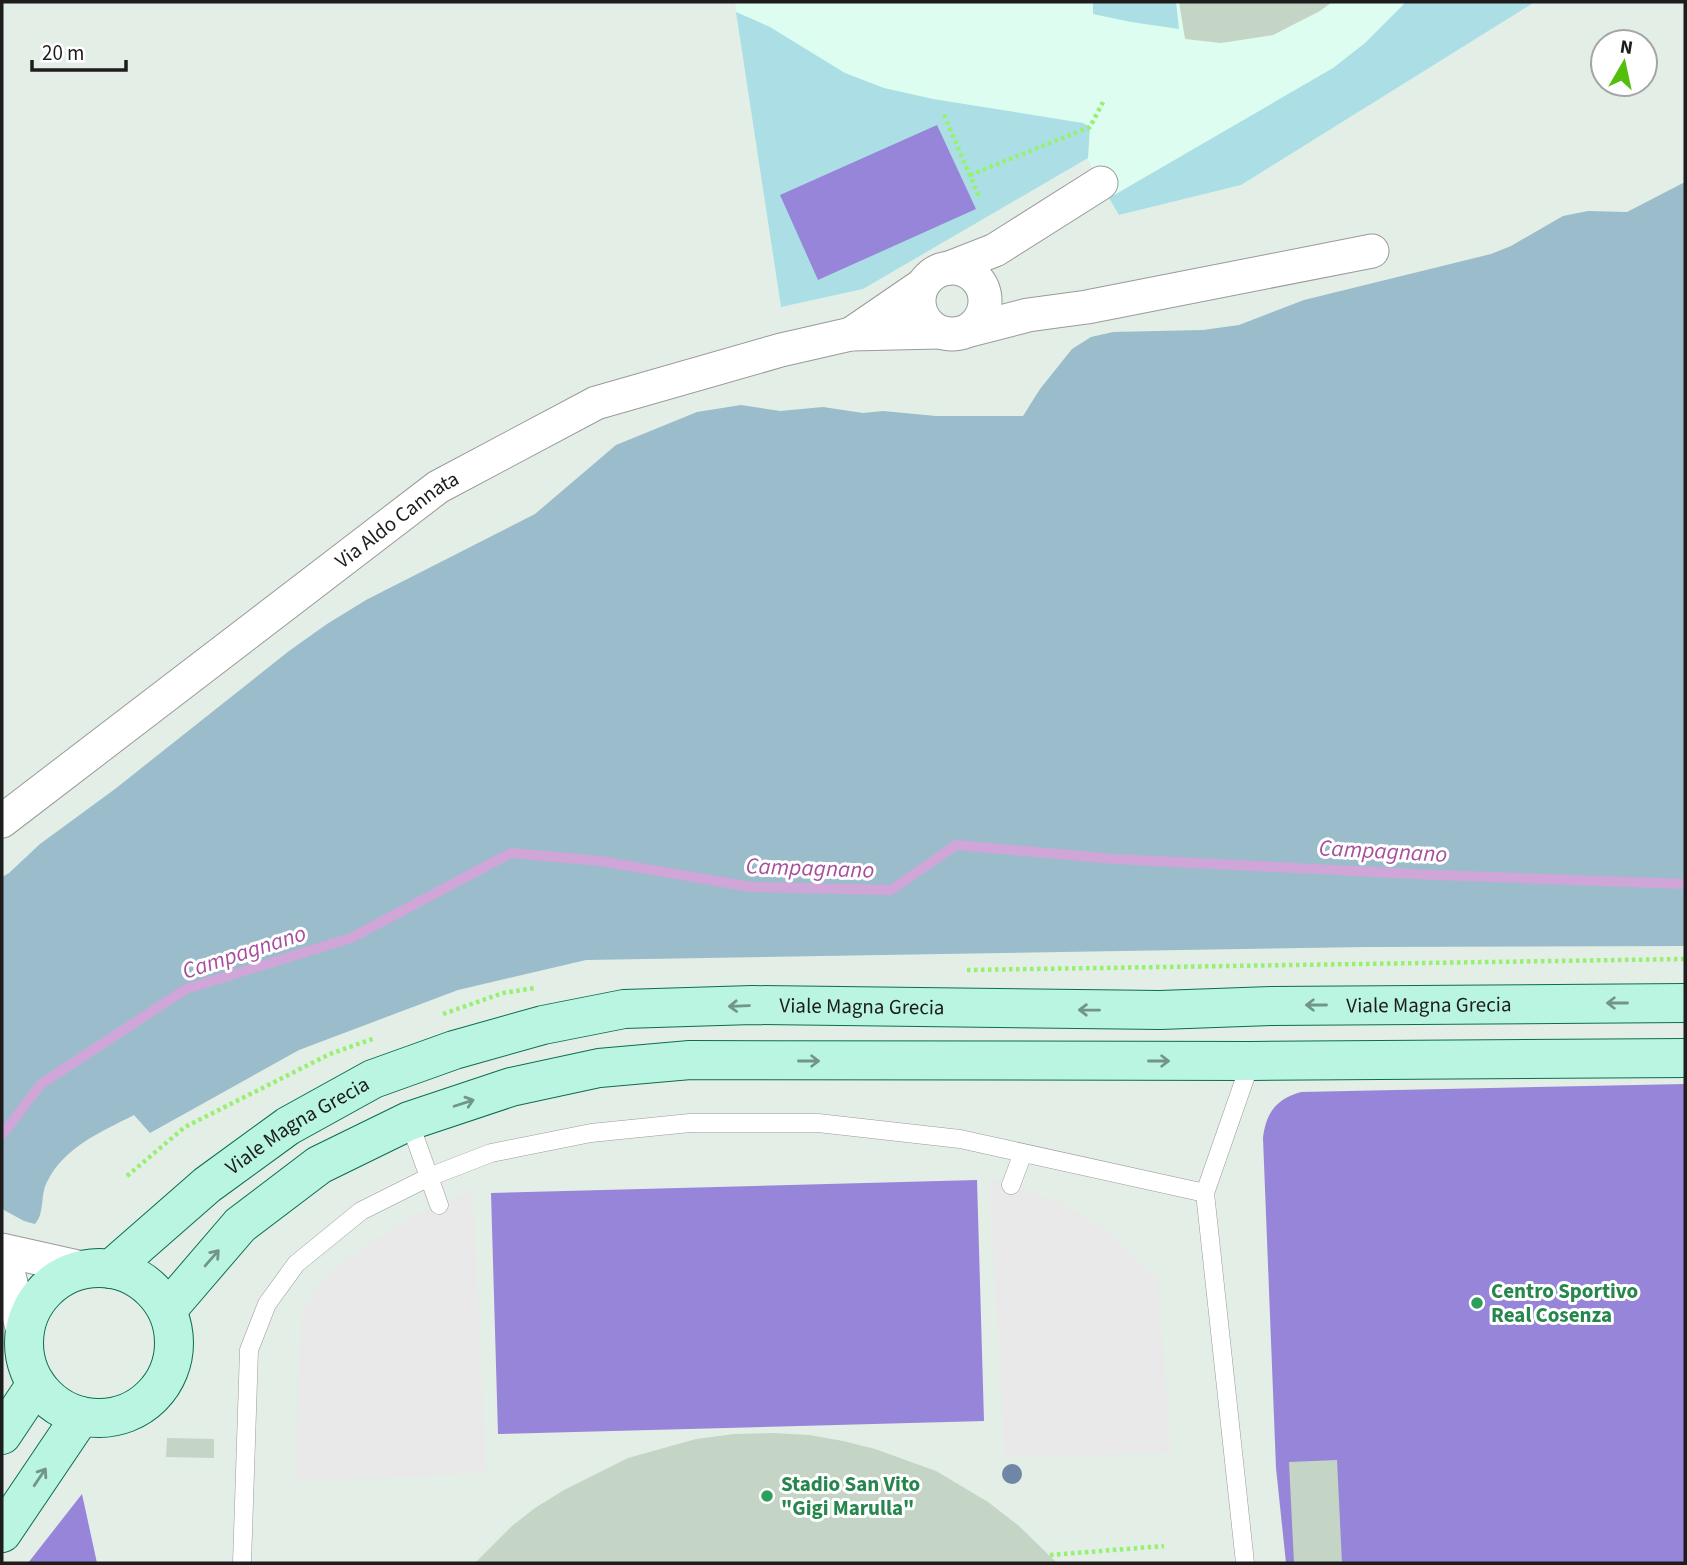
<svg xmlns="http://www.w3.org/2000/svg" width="1687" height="1565" viewBox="0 0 1687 1565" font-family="'Source Sans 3',sans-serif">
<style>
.education{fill:#ddfdf0}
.grass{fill:#abdfe5}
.forest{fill:#9abccb}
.pitch{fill:#9785d9}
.parking{fill:#e9e9e9}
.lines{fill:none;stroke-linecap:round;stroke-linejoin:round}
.stream{stroke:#d0a6d9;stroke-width:10}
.building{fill:#c4d4c5}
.lane-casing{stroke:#9a9a9a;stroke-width:19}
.street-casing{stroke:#9a9a9a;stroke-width:35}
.secondary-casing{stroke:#0b6d50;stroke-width:40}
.path{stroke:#97f170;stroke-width:4.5;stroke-dasharray:3.5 3.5;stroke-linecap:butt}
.lane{stroke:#fff;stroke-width:18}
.street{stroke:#fff;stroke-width:33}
.secondary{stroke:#b9f5e0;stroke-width:38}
.tree{fill:#7086a7}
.oneway{stroke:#739488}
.leisure-dot{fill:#2e9e5b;stroke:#fff;stroke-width:2.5}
.labels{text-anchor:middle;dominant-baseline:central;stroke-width:6;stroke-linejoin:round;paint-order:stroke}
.street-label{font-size:21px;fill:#1d1d1d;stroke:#fff}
.leisure-label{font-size:21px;font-weight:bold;fill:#27864d;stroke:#fff;text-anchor:start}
.water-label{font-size:23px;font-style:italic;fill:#a74f9e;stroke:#fff}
</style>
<rect width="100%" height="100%" fill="#e3eee6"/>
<path class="education" d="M735,2H1535L1241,185L1119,215L1087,158L863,289L781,307Z"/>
<path class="grass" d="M1093,2H1176L1179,29L1131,22L1093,14Z
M1406,2H1535L1241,185L1119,215L1109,198L1333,68L1365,43Z
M736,12L770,27L845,73L884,88L933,99L1083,123L1090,127L1088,158L863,289L781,307Z"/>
<path class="forest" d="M1685,182V946L1367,947L586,960L458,990L299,1050L150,1133L134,1115C101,1132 64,1147 47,1182C40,1195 45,1213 35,1224L24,1221L2,1209V877L9,873L40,844L115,789L289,651L327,624L366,600L535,514L616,445L697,412L741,405L780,411L823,407L863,413L883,411L936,416H1023L1040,389L1072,349L1091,337L1113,332L1203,330L1239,325L1304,300L1491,254L1511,246L1563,216L1588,211L1627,212Z"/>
<path class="pitch" d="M937,125L976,209L818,280L780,195Z
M1685,1084V1563H1286L1276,1468L1263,1138C1266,1113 1276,1099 1301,1092Z
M977,1180L984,1421L498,1434L491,1193Z
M82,1494L97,1563H28Z"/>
<path class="parking" d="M989,1177L1061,1203L1105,1229L1158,1278L1171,1453L1005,1457Z
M473,1190L486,1473L294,1482L302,1310L325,1278L365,1245L421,1212Z"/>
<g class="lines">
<path class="stream" d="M2,1135L41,1084L186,989L351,938L511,853L600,861L751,887L891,890L956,845L1114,859L1435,875L1685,884"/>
</g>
<path class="building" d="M1179,2H1332L1320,11L1273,35L1221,43L1185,39Z
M772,1433L809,1435L843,1441L875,1449L936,1471L988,1502L1019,1526L1057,1563H475L512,1526L535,1508L564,1490L628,1458L696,1439L735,1434Z
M167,1438L214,1439V1458L166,1457Z
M1337,1460L1342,1563H1294L1289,1462Z"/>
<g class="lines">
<defs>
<path id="lane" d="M409,1121L439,1205
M1011,1185L1023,1153
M242,1563L249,1350L267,1304L296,1264L361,1211L429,1177L491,1153L591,1133L690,1123H818L960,1139L1205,1193
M1245,1563L1205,1193L1251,1061"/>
<g id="street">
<circle cx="952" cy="301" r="33"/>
<path d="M949,268L995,250L1101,183"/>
<path d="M970,330L1028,315L1087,307L1372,251"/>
<path d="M851,334L921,286"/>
<path id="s1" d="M2,821L438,487L596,403L781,350L851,334L939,332"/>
<path d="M2,1250L87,1269"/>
<path d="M3,1251L24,1336"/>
</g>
<g id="secondary">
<circle cx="99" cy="1343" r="75"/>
<path id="s2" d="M111,1269L207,1185L288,1126L373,1079L454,1050L543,1025L624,1009L752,1005L1160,1010L1271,1006L1685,1003"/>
<path d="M167,1310L240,1225L319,1165L409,1121L511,1087L599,1068L690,1060L1251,1061L1685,1058"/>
<path d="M2,1435L36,1384"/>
<path d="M2,1533L81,1416"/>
</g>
</defs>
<use href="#lane" class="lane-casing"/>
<use href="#street" class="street-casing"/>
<use href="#secondary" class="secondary-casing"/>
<path class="path" d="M944,115L980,199
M970,175L1090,127L1103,102
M967,970L1685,959
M443,1014L503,993L535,988
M127,1176L185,1127L330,1054L375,1038
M1050,1555L1164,1546"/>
<use href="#lane" class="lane"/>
<use href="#street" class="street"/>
<use href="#secondary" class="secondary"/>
</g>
<circle class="tree" cx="1012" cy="1474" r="10"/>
<defs><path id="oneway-shaft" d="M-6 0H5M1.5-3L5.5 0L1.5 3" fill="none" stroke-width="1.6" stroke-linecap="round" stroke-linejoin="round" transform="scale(1.75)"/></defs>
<g class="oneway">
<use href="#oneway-shaft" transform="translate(1617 1003) rotate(180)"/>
<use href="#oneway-shaft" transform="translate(1316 1005) rotate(180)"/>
<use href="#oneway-shaft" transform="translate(739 1006) rotate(178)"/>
<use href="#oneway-shaft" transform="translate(1089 1010) rotate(-179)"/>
<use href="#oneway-shaft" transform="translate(809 1061)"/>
<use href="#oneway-shaft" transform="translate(1159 1061)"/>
<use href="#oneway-shaft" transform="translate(464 1103) rotate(-18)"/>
<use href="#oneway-shaft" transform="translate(212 1258) rotate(-49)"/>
<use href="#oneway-shaft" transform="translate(40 1477) rotate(-56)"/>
</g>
<g class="leisure-dot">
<circle cx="1477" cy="1303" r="7"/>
<circle cx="767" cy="1496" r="7"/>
</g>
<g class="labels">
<g class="street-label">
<text stroke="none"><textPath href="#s1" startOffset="497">Via Aldo Cannata</textPath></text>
<text stroke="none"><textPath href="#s2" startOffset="1391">Viale Magna Grecia</textPath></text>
<text stroke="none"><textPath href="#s2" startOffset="824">Viale Magna Grecia</textPath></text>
<text stroke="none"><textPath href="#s2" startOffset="236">Viale Magna Grecia</textPath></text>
</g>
<g class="leisure-label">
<text x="1491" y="1291">Centro Sportivo<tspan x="1491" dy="24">Real Cosenza</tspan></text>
<text x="781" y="1484">Stadio San Vito<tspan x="781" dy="24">"Gigi Marulla"</tspan></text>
</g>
<g class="water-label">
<text transform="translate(1383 851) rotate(3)">Campagnano</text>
<text transform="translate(810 868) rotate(2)">Campagnano</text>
<text transform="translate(244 952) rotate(-18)">Campagnano</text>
</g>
</g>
<rect width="1687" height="1565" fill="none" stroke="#1d1d1d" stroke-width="7"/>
<g transform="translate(1624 63) rotate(9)"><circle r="33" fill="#ffffff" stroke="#a5a5a5" stroke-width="2"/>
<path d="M0-5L12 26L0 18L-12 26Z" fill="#53be0b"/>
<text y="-10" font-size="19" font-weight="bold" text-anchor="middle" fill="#1d1d1d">N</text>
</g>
<path d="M32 60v10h94v-10" fill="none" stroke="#1d1d1d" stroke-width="3.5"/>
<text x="42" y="60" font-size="21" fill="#1d1d1d" stroke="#ffffff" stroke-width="5" paint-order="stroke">20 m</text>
</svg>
